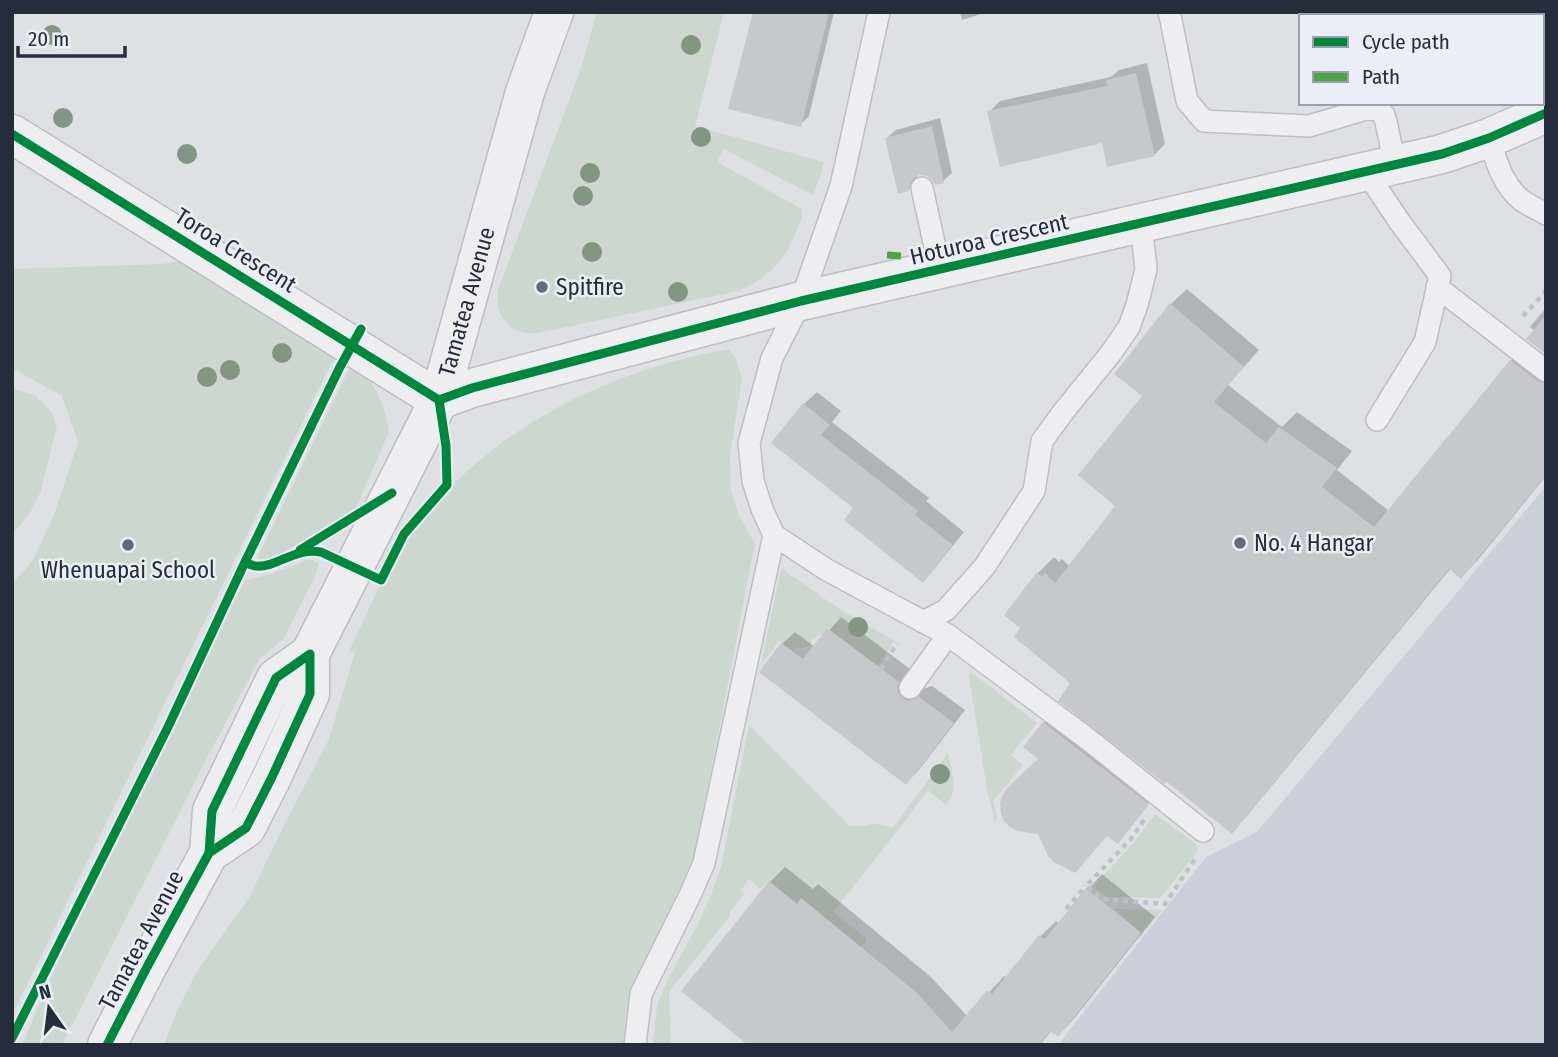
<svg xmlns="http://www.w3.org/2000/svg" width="1558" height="1057" viewBox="0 0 1558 1057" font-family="'Fira Sans Condensed',sans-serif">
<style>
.built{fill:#cccfd7}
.green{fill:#ced7cf}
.shadow{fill:#0003}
.building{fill:#c7c8cc}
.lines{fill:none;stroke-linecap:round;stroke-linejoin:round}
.lane-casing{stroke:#bdbec2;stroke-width:24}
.street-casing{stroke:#bdbec2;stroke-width:41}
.path{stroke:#c0c1c7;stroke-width:4.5;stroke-dasharray:5 5;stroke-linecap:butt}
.lane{stroke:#eeeef0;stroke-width:21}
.street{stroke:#eeeef0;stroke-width:38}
.quiet{stroke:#50a445;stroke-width:7;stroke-dasharray:14 7;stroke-linecap:butt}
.cycleway-casing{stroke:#ebeef4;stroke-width:13}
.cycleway{stroke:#00873e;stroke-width:9}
.tree{fill:#839583}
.poi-dot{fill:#666b77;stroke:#ebeef4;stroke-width:2.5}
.labels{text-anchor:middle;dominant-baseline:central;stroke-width:5;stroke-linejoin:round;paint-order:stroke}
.street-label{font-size:23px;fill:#262c3c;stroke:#ebeef4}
.poi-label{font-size:23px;fill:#262c3c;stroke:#ebeef4;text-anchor:start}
</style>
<rect width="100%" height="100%" fill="#dee0e4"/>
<path class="built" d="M1546,486V1045H1058L1206,857L1257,832Z"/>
<path class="green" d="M597,12H724L695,126L824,162L820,177L813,195L724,149L717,162L802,209C803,218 800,222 797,230C784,262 770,277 738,291L538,333C510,336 494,316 498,290L580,71Z
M179,261L225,286L338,355L329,368L12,1015V585L33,560L54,515L78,442L62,396L12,368V269L162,264Z
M729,349L736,359L742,380L730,454L731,491L739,515L755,544L694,858L674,908L649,950L640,970L626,1013L623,1045H164L176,1013L197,971L249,898L285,823L329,739L355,652L349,651C370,608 388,562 416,524C426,512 438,501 449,489C524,412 624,368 729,349Z
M351,365C356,368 361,371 365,375C378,389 387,413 389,432L354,513L272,559L259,560L258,556Z
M12,388L36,396L51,411L57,426L41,491L31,511L20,526L12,532Z
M307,560H313L319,563L316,575L283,640L260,658L204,764L62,1045H22L52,975L245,580C267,576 287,569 307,560Z
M781,568L838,608L894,641L878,666L827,628L824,633L811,640L812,642L808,647L796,648L794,652L779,641L761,665Z
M971,672L1037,723L1011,755L1023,765L993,801L997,816L995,824L987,788L969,677Z
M749,725L850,826H866L872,823L893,828L948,753C951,770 959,792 946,805L928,790L895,834L833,912L866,938V942L861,947L801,899L797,904L767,882L761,889L749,879L741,890L745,893L729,913L730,916L669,992L671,1045H653L657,1006L667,981L699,922L712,892L721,867Z
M1155,814L1197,845V852L1160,898L1108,897L1093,887L1135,841Z
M1115,909L1162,910L1138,940V938L1141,933Z"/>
<path class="shadow" d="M754,12H834L809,116L800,125Z
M960,12H988L962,20Z
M1350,12H1395L1396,16H1350Z
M1147,63L1165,144L1154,155L989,112L1000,101L1111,77L1119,70Z
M940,118L952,173L943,181L927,174H917V181L908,190L887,138L896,130Z
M1187,289L1259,350L1228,385L1282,427L1297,412L1352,451L1337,470L1389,511L1511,361L1527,345L1546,359V476L1477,561L1461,577L1451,568L1247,816L1232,831L1166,779L1072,683L1023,628L1006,615L1038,573L1054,557L1059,562L1062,559L1070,567L1117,506L1144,395L1171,304Z
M1546,308V352L1535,331L1530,327Z
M817,392L841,411L832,422L929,498L926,501L964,532L935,568L923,581L856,508L804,404Z
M841,617L910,669L909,674L914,686L923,689L932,686L965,710L918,771L906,783L761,672L782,644L795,632L815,647Z
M1052,715L1155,795L1126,833L1108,834L1041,759L1044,723Z
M785,867L813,889L818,884L931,977L967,1016L1004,976L1007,978L1041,936L1056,921L1060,924L1087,890L1102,874L1155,917L1073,1020L1058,1035L1052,1030L1040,1045H751L770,882Z"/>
<path class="building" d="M753,12H829L801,127L728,109Z
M1136,73L1155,156L1107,167L1102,143L1000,167L987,111L1107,86L1106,80Z
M932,126L944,183L935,185L932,180L927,176L919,175L914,178L910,183L909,191L898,194L885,138Z
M1170,303L1244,367L1214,402L1266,443L1279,427L1337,468L1322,487L1374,527L1510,360L1538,381L1546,384V475L1461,579L1449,569L1232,834L1166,781L1165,784L1058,701L1070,683L1014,637L1020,628L1004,615L1037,572L1042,577L1045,573L1055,583L1115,506L1078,475L1142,396L1114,374Z
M1546,315V354L1526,339Z
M803,403L830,425L821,435L918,511L915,515L953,545L923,583L844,520L853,508L771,443Z
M827,628L899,682L897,687L898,693L902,698L909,701L919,697L954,723L906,785L759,672L781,643L803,659Z
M1043,722L1149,804L1118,844L1107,836L1075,873L1054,862L1048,856L1038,834L1018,831L1010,827L1004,821L1001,813L1000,804L1002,796L1007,788L1038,759L1023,747Z
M769,881L797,904L801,898L916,992L952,1032L987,990L992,994L1039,935L1045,939L1086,888L1141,933L1058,1037L1050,1031L1039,1045H748L681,991Z"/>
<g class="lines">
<defs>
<path id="lane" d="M879,12L841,186L801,301L772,358L749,443L753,481L762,509L774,535L827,570L948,635L1089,740L1203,831
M1169,12L1171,20L1187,101L1204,121L1309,126L1366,109L1379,110L1384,115L1386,122L1395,165
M1489,138C1496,161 1502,183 1520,199C1527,205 1538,209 1546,214
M1366,172L1399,221L1440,276L1425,342L1377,420
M922,188L940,270
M1437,287L1546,371
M923,622L946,610L985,566L1034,491L1042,441L1064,411L1111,353L1129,327L1137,305L1146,269L1141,224
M910,688L948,635
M635,1045L641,994L691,893L704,863L774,535"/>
<g id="street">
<path d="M12,134L439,400L472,388L801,301L1442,154L1489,138L1546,113"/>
<path id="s1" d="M209,853L246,828L272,777L310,694V654L439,400L525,92L554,12"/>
<path d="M107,1045L147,967L209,853L212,811L276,678L310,654"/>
</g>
</defs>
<use href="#lane" class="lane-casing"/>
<use href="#street" class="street-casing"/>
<path class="path" d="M1523,316L1546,291
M881,669L897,643
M1144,820L1130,840L1086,886L1102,899L1165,904L1197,856
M1066,909L1086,886"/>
<use href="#lane" class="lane"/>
<use href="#street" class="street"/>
<path class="quiet" d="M887,255L901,256"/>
<defs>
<path id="cycleway" d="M12,134L439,400
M439,400L472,388L801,301L1442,154L1489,138L1546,113
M300,550L392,493
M245,562C249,564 252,566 256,566C277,568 294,547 321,552L381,580L404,534L447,485L446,446L439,400
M209,853L246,828L272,777L310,694V654
M12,1038L168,727L245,562L340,367L361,329
M107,1045L147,967L209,853L212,811L276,678L310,654"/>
</defs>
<use href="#cycleway" class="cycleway-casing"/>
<use href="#cycleway" class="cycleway"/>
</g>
<g class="tree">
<circle cx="52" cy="35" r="10"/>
<circle cx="691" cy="45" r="10"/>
<circle cx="63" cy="118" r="10"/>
<circle cx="701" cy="137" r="10"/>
<circle cx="187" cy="154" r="10"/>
<circle cx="590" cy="173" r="10"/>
<circle cx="583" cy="196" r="10"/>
<circle cx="592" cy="252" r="10"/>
<circle cx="678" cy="292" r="10"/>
<circle cx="282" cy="353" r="10"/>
<circle cx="230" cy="370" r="10"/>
<circle cx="207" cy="377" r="10"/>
<circle cx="858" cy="627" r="10"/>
<circle cx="940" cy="774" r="10"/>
</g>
<g class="poi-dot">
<circle cx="542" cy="287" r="7"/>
<circle cx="1240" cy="543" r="7"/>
<circle cx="128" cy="545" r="7"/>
</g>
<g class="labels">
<g class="street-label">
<text transform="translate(989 239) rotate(-13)">Hoturoa Crescent</text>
<text transform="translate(236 250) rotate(32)">Toroa Crescent</text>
<text stroke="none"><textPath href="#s1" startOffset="620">Tamatea Avenue</textPath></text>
<text transform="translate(141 940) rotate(-62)">Tamatea Avenue</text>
</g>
<g class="poi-label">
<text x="556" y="287">Spitfire</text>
<text x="1254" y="543">No. 4 Hangar</text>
<text x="128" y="570" text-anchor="middle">Whenuapai School</text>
</g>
</g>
<rect width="1558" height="1057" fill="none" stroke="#262c3c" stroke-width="28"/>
<rect x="1299" y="14" width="245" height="91" fill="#ebeef4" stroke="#9ca0aa" stroke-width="2"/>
<rect x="1313" y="37" width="35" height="10" fill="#00873e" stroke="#9ca0aa" stroke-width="2"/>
<text x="1362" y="49" font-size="21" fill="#262c3c">Cycle path</text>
<rect x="1313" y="72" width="35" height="10" fill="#50a445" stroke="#9ca0aa" stroke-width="2"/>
<text x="1362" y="84" font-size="21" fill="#262c3c">Path</text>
<g transform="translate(49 1008) rotate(346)" stroke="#ebeef4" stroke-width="5" paint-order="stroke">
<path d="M0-5L12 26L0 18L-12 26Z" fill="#262c3c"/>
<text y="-10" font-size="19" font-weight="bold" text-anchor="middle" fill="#262c3c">N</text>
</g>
<path d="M18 46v10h107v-10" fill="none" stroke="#262c3c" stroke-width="3.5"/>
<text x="28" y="46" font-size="21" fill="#262c3c" stroke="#ebeef4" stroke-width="5" paint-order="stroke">20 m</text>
</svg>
